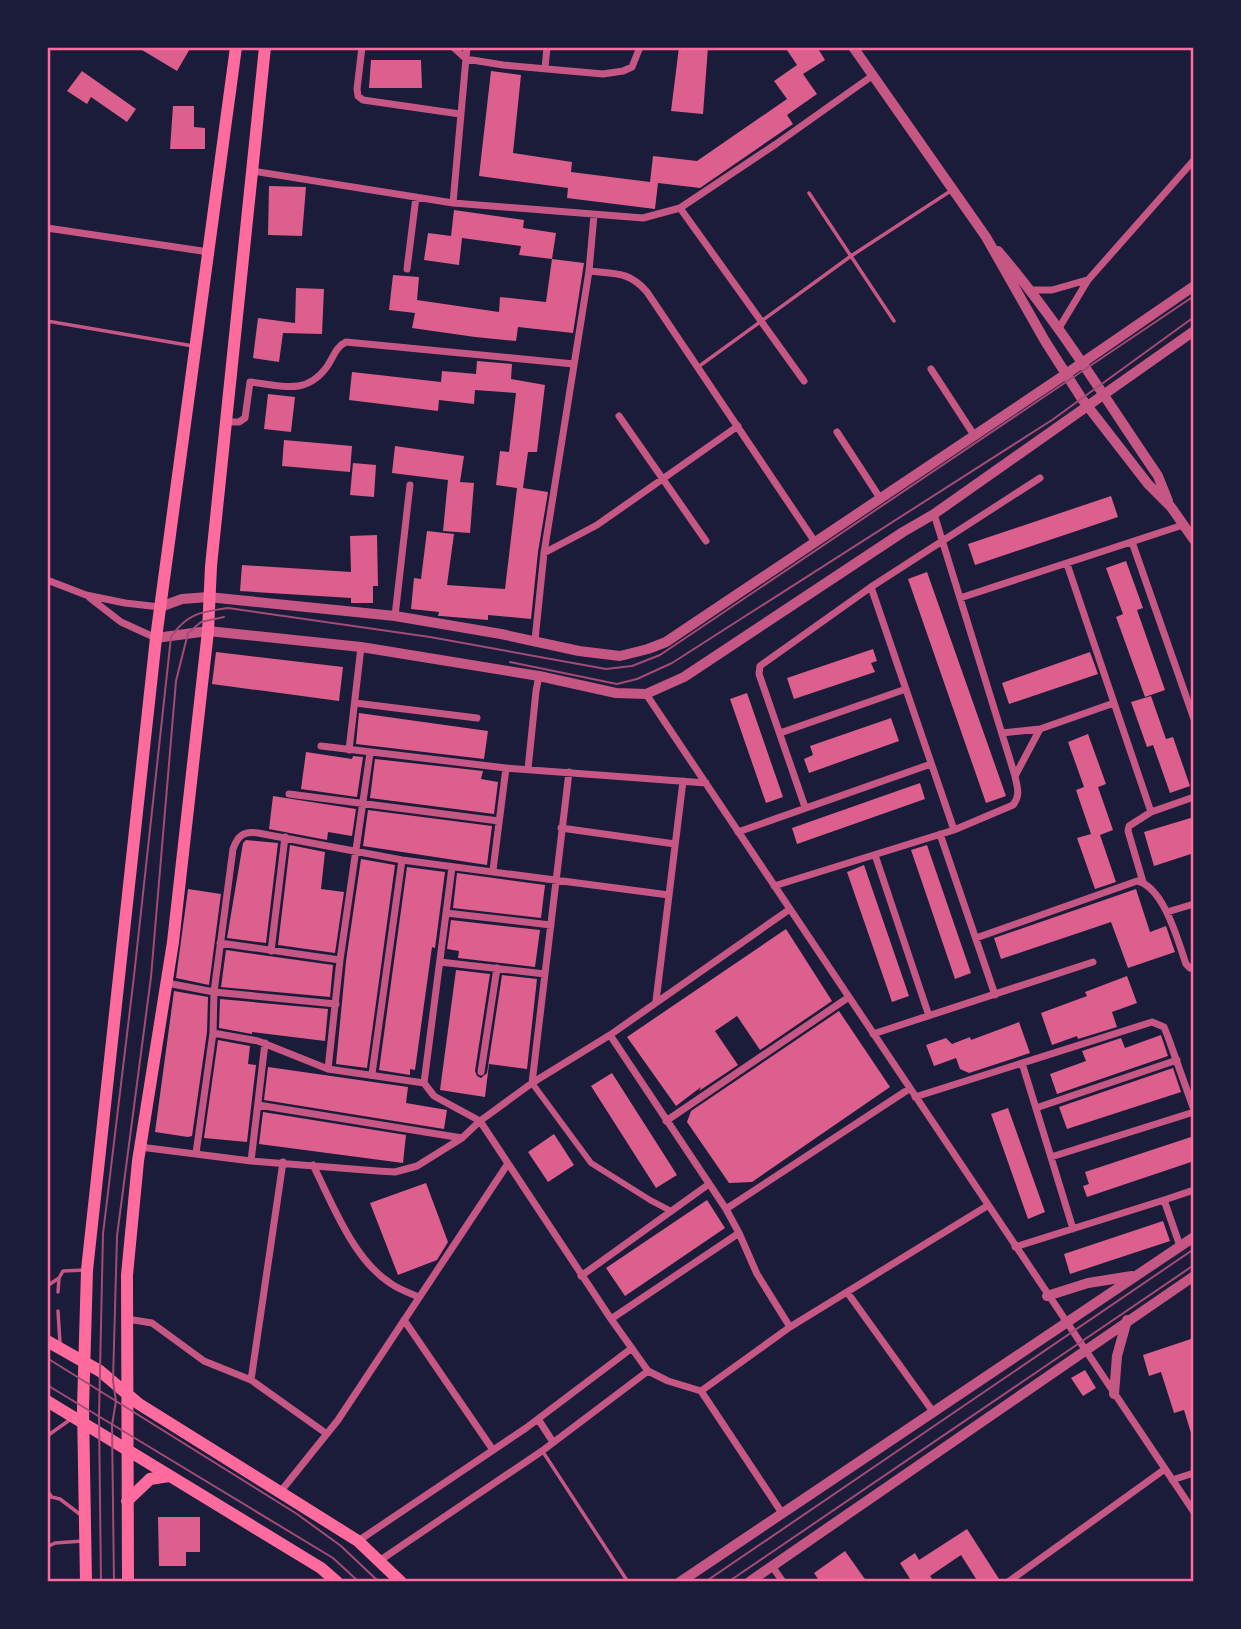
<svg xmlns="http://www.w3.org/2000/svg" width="1241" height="1629" viewBox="0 0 1241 1629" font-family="'IBM Plex Serif',serif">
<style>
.building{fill:#dd5f8e}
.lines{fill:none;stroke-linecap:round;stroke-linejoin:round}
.service{stroke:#c65784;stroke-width:3.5}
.pedestrian{stroke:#c65784;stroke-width:6}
.minor{stroke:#c65784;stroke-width:7}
.tertiary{stroke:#c65784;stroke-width:10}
.primary{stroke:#ff6b9d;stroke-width:12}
.tram{stroke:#a44b75;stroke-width:2}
.neatline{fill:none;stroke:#ff6b9d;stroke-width:2.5}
</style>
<rect width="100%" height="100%" fill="#1b1b3a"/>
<path class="building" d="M137,47H191L177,71Z
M679,47H708L703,114L671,111Z
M785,47H817L825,60L803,74L817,94L787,115L793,124L700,188L658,183L655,209L567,198L568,188L479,176L491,71L521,75L513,153L572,162L571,172L650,182L653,156L697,161L787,99L774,81L797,65Z
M371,60H421L422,88H369Z
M82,71L136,109L127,122L91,97L87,104L67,91Z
M173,106H194V127L205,128V149H170Z
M269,186L306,187L302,236L268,235Z
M454,210L524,220L523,228L556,233L552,259L519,255L521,246L462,238L459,265L424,260L428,233L451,236Z
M552,259L584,263L573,333L518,327L516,341L475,337L412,328L415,313L389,310L393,275L419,277L417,300L499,312L500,297L546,302Z
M296,288L324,289L322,334L283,333L279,362L253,358L258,318L295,323Z
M477,361L512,364L511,379L545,385L537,452H528L523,488L548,492L538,552L531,619L488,615V620L441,616H438L439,612L411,609L414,578L421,579L427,531L454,534L447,585L505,589L517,488L496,485L500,451L509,452L516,393L475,390L474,404L439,400L438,411L349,400L352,372L441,382L442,371L476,374Z
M268,394L295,397L291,432L264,429Z
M284,440L352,446L350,472L282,466Z
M395,446L464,456L460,482L474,483L470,533L443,531L448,480L392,473Z
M353,463L376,465L374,497L350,495Z
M1111,496L1118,517L975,565L968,544Z
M377,535L378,586H373V603H351V598L240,591L242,565L351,572L350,536Z
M1126,561L1143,608L1137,610L1165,690L1145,697L1116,617L1123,614L1106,568Z
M927,572L1006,796L986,803L908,579Z
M873,649L877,661L871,663L875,672L794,699L787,678Z
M216,652L343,667L339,701L212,684Z
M1090,652L1098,674L1009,704L1002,683Z
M747,693L783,797L766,803L730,699Z
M1151,696L1166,739L1173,737L1190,786L1170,793L1153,745L1147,747L1131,702Z
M359,713L488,731L484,759L356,744Z
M891,718L899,741L809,773L804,759L813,755L810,746Z
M1088,734L1106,784L1098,787L1113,830L1100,835L1116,882L1095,889L1077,838L1091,834L1076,790L1084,787L1068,742Z
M306,752L352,759L353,756L363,757L357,797L301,789Z
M375,759L483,771L481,779L498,782L494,814L370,798Z
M920,783L925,799L797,844L792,828Z
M273,796L356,809L352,836L328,832L327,840L269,829Z
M368,810L492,826L487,865L363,846Z
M1194,817V853L1154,866L1144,832Z
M246,840L278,843L266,943L227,938L243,843Z
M290,845L325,852L321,889L344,892L335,953L278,945Z
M927,845L971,973L955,979L911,850Z
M361,859L395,865L367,1068L336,1064L346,961Z
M864,865L909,996L892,1002L847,872Z
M407,867L445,872L435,948L432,947L415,1070L410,1069V1075L379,1070Z
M457,873L545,885L541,918L453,908Z
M188,889L221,894L209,985L176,978Z
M1136,889L1150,932L1166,926L1175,952L1128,968L1111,922L1001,959L994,938Z
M451,920L540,930L535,967L458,958L459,951L447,949Z
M786,929L832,1001L760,1050L737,1016L715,1031L738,1065L699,1091L701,1087L676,1106L627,1037Z
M226,950L333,965L330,997L221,987Z
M456,970L490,974L475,1071L477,1076L481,1078L487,1073L502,975L537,979L527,1069L489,1064L485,1097L440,1090Z
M1127,976L1137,1003L1112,1012L1117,1027L1078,1039L1077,1036L1052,1045L1041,1013L1087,996L1085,992Z
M174,991L208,997L207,1032L192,1136L188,1137L155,1132Z
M220,999L328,1009L325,1041L252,1032V1034L219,1028Z
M839,1011L890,1087L752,1182L729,1183L687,1122L691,1111Z
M1019,1022L1030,1053L969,1073L960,1069L956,1058L934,1066L926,1045L946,1038L952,1044L970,1037L971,1040Z
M1161,1035L1168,1056L1057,1094L1050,1074L1086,1061L1082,1051L1121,1038L1125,1048Z
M218,1040L250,1046L248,1064L256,1065L247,1142L204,1138Z
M268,1067L408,1087L406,1103L447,1110L444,1129L264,1100Z
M1173,1068L1181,1092L1067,1129L1059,1107Z
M612,1073L677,1175L656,1188L591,1086Z
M1008,1108L1045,1212L1028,1219L991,1114Z
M263,1112L406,1135L403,1163L259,1144Z
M554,1134L574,1165L548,1182L528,1152Z
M1194,1136V1161L1087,1197L1083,1186L1089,1184L1085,1172Z
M426,1183L448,1242L437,1260L398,1275L370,1203Z
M707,1200L725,1228L625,1296L606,1268Z
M1163,1221L1170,1241L1070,1274L1064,1254Z
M1194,1338V1432L1191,1433L1184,1410L1174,1413L1161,1372L1149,1376L1143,1355Z
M1085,1370L1096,1388L1083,1396L1071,1378Z
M158,1517H200V1552H186V1566H159Z
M967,1529L1001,1582H978L961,1555L930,1576L934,1582H912L900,1563L915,1553L919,1560Z
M845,1551L867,1582H820L814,1573Z"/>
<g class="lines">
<path class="service" d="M809,193L894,321
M47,321L193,346
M698,367L851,256L952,190
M47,1286L59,1278
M58,1292L59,1278L63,1271L85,1270
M58,1311L60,1343
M47,1436L71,1419
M543,1452L628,1582
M47,1490L51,1496
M47,1496L60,1499L81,1515
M47,1547L55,1543L83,1541"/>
<path class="pedestrian" d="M532,1083L591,1163L650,1200L671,1211"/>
<path class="minor" d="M362,47L357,89L358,96L363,100L460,114
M453,47L466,59L503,65L603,74L623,71L632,67L640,47
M545,68L547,47
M252,171L453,203L643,218L680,208L776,144L872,76
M453,203L467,47
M680,208L804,381
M47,228L209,252
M407,269L416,197
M589,271C615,274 629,271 647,292L815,542
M1032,290H1052L1087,280
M1059,328L1088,280L1194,160
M931,369L974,435
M619,416L706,541
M226,422H239L245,418L250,382C280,385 305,396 326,368C333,359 335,347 346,342L574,364
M837,432L880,498
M1132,542L1194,719
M544,553L597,525L738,426
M1067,564L1151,812
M47,580L86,595L125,603L160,607
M871,587L954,830
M90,598L121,622L156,638
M960,598L1183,525
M395,616L410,485
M535,640L544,553L589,271L594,215
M646,694L1194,1512
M355,703L477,718
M780,733L906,689
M1002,733L1040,729
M321,746L506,768L706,783
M349,750L361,647
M528,769L536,691L539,676
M1015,776L1040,729L1114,703
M289,794L499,821
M805,807L759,674L760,666L871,587L1040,478
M561,828L675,844
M738,832L931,764
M940,834L995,995
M875,855L929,1016
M452,867L424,1083L434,1096L480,1121L611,1319L648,1371L668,1381L701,1391L782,1513
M493,870L506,768
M1143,882L1128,831L1129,826L1151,812L1194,797
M774,886L954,830L1013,805C1021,795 1017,787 1015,776L934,514
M1167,912L1194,904
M446,913L551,925
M976,938L1137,881C1164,887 1178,941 1186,964L1190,968
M220,943L340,960
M271,951L285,837
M440,962L545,974
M167,983L214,992L336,1004
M656,1001L683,781
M213,1033L258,1041L328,1069L424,1083
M873,1034L1093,962
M610,1035L726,1209L739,1233L757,1274L790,1327
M1022,1063L1073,1229
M328,1069L340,960L370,753
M481,1072L497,968
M372,1074L402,860
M532,1083L569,772
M915,1097L1152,1022L1164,1027L1168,1037L1194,1110
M258,1105L462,1138
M1036,1108L1177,1060
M666,1121L849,997
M140,1147L251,1161L378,1171L395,1172L417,1166L462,1138L480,1121L532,1083L610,1035L790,909
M196,1153L213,1033L214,992L233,849C238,835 244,831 258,833L402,860L669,895
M1051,1157L1194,1112
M251,1161L265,1043
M283,1162L251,1380L327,1434
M313,1165C332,1203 353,1259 390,1283C398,1289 409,1293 419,1297
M1164,1200L1194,1190
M726,1209L909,1089
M1015,1247L1164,1200L1180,1246
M581,1276L709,1184
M847,1292L934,1413
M127,1319L152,1323L204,1361L251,1380
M611,1319L739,1233
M404,1320L493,1450
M701,1391L790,1327L987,1206
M538,1419L553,1442
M1172,1480L1194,1473
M281,1491L338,1420L507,1165
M358,1541L526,1428L632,1348
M379,1561L542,1451L648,1371
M772,1566L783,1582
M1008,1582L1165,1469"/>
<path class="tertiary" d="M853,47L986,237L1045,341L1082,399L1148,484L1171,507L1194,540
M998,251C1058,321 1106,400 1158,476L1168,501
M160,607L182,599L208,597L395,616L501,634L579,651L620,656L648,649L666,642L1066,374L1194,286
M156,638L208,631L361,647L539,676L616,693L646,694L684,677L903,532L934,514L1194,331
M1047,1296L1088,1283L1132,1276
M1114,1394L1117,1356L1127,1320
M680,1582L1194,1237
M749,1582L1194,1276"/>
<path class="primary" d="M47,1341L100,1371L139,1404L358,1541L401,1582
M47,1401L321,1568L337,1582
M127,1501L150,1479L169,1476
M86,1582L83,1408L87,1270L156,638L236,47
M128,1582L127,1275L138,1161L173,942L208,631L211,566L265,47"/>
<path class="tram" d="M510,662L617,684L637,679L672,663L1052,420L1194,317
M47,1358L297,1514L341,1546L379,1582
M47,1385L333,1558L359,1582
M101,1582L99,1417L103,1234L134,976L171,637C187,613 201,612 228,608L430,637L606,669L632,666L660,655L1194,296
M114,1582L112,1425L116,1401L113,1381L117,1236L151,977L176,681L188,633L201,622L224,617
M705,1582L1194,1249
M728,1582L1194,1265"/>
</g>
<rect width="1241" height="1629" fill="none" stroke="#1b1b3a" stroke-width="98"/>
<rect x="49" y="49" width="1143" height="1531" class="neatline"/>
</svg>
